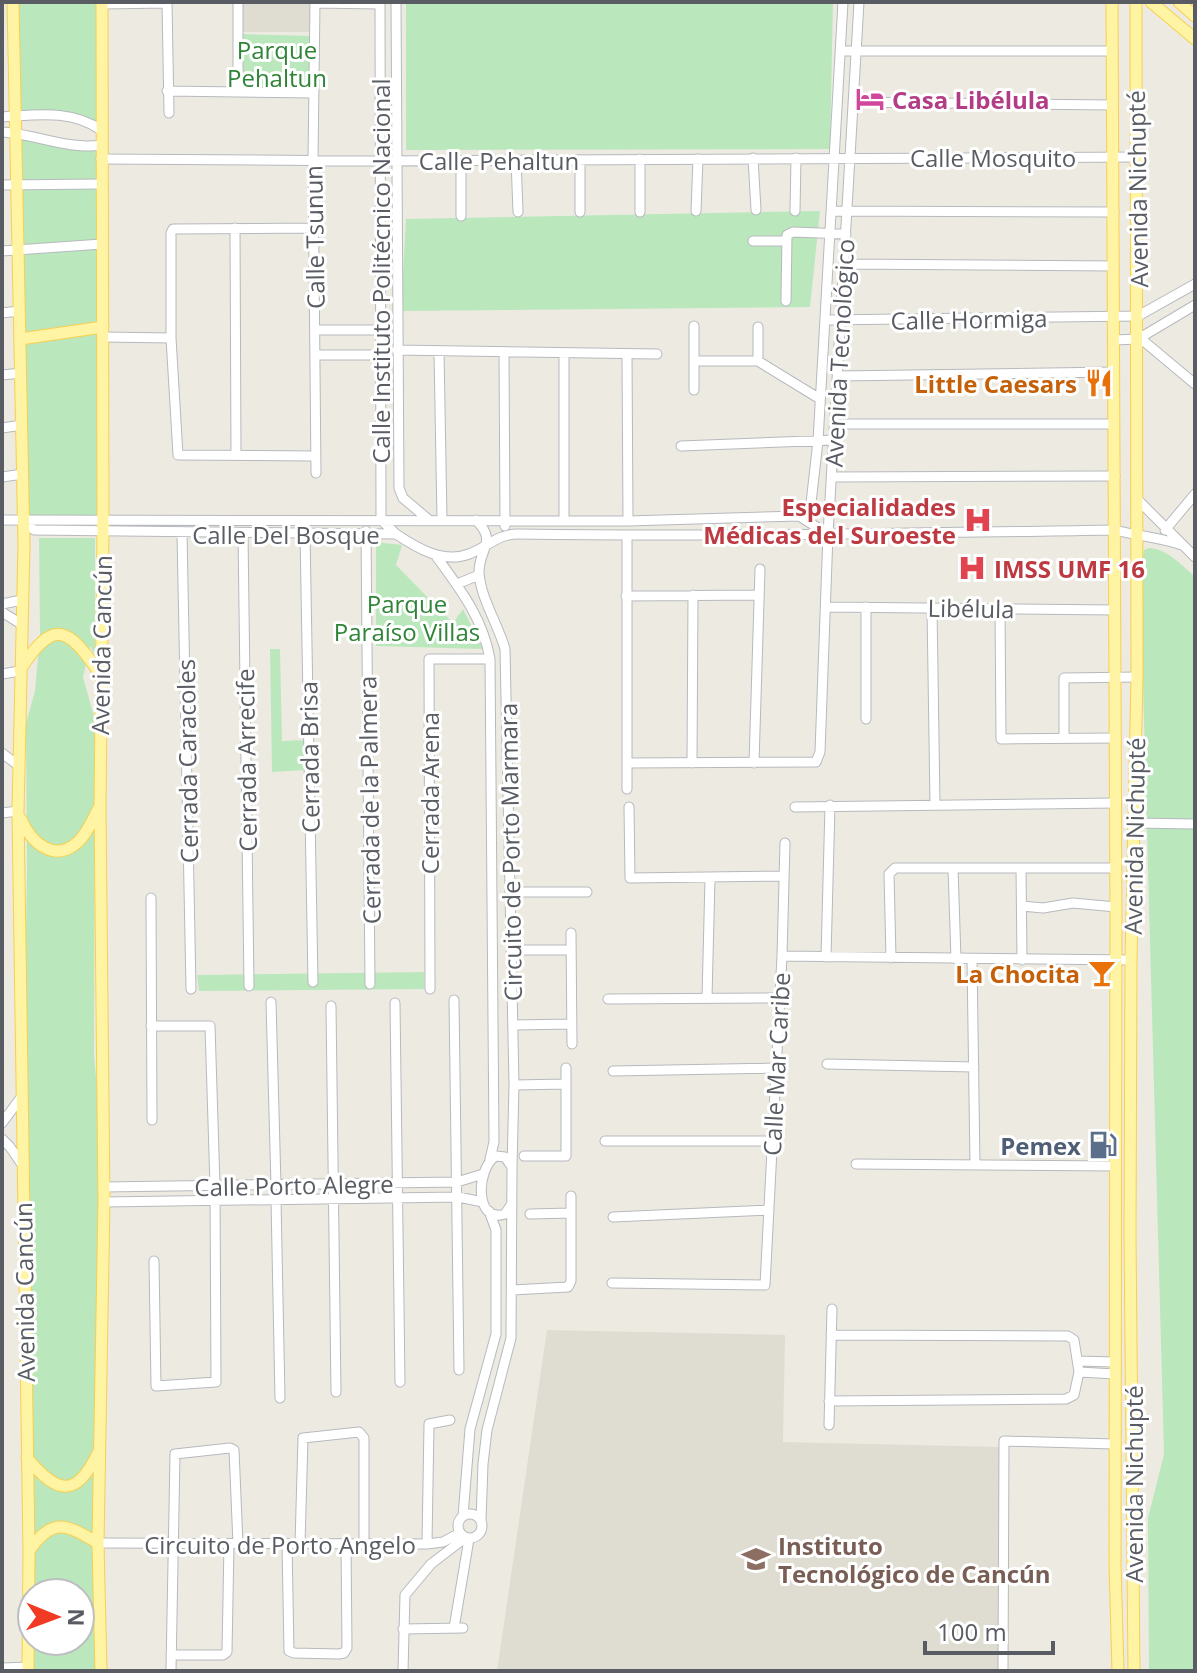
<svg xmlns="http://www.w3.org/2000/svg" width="1197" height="1673" viewBox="0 0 1197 1673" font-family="'Open Sans',sans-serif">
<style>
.education{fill:#dfddd1}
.green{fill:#bbe7bd;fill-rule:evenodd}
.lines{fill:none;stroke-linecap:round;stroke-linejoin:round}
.minor-casing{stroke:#b6b9be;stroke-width:11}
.major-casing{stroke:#f8cf4f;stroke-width:13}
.minor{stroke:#fff;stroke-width:9}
.major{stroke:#fff4a4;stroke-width:11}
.labels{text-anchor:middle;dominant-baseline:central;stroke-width:6;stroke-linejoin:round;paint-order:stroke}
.park-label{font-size:24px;fill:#2f8437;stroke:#fff}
.hotel-label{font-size:24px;font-weight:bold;fill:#b23c85;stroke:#fff;text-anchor:start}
.street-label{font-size:24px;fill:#595d63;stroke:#fff}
.food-label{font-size:24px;font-weight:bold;fill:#c56008;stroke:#fff;text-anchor:end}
.health-label{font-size:24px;font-weight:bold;fill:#be3a42;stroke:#fff;text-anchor:end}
.service-label{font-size:24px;font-weight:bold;fill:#4e5e75;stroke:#fff;text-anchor:end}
.education-label{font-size:24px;font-weight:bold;fill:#785e54;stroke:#fff;text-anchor:start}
</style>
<rect width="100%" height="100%" fill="#edebe1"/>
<path class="education" d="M243,2H312V32H243Z
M547,1330L785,1335L783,1442L1000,1447L999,1671H497Z"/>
<path class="green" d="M13,2H99L101,130L74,117L16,116Z
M406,2H833L830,149L406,150Z
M239,34L314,36L313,93L240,91Z
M15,133L101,145L102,519L24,522Z
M820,211L810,307L401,311L406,219Z
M39,538H95V655L90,646L83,677L95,720L94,1055L104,1168L101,1671H28L23,1129L27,870L26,723L35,691L40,635ZM32,1593H80V1641H32Z
M376,542L402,545L396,565L453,623L463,609L483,649L376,646Z
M1149,548C1167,549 1182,565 1195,577V1671H1149L1148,1518L1164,1454L1140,574L1144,550Z
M270,649H280L282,741L306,740L305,770L272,772Z
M424,972V989L199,991L197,975Z"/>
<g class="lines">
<defs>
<path id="minor" d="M167,2L169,113
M315,2L313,160L316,473
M380,2L381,520L396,534
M396,2L399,488L403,498L429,520
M315,3L380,4
M102,4L167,3
M840,51H1113
M167,91L313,93
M238,92V2
M853,102L1113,105
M2,117C36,115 71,109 101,130
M2,132C35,134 68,150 101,145
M753,158L756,210
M101,159L379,161L1137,157
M516,160L518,212
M461,161V216
M2,185L101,184
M696,211L698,159
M795,211L796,158
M831,211L1114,212
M580,212V160
M640,212V159
M235,228L236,455
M314,228L173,229L171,233V338L178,455L315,456
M753,241H785
M2,251L102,244
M844,264L1114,266
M786,301L787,235L793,232L846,234
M2,313L19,311
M825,320L1138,316L1195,284
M758,327V361
M315,330H380
M103,337L171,338
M1140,338L1195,384
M1114,340L1138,339L1195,305
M397,350L657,354
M439,351L442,520
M504,352L505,526
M627,354L628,521
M315,355H379
M694,361H758L820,399
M2,375L21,373
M838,376L1114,372
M694,390V326
M835,424H1114
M2,428L22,425
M681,446L834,440
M2,477L23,474
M832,477L1115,476
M1137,499L1195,557
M799,516L807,511L811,503L818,441L843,2
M799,516L828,534
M2,520L628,521L799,516
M476,520C498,542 479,548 479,572C480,597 498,624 505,649L514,1085L512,1167
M564,521V353
M24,522L34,530L396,534C417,548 443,564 469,554C488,547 497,534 518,534C717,537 916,533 1115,530C1137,536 1159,537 1182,545
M1165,530L1195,494
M366,531L370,984
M182,533L191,989
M243,533L249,986
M305,533L313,982
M436,556C460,589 483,618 490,659L494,1142L490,1159
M457,584L479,575
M626,596L759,595
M2,604L22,600
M827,607L1115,610
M866,607V719
M932,608L935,804
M1000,608L1001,739L1116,738
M2,612L21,624
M2,674L20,671
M1064,738V678L1137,677
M2,753L19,766
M627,763L816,762L820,752L828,534L859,2
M692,763L693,595
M754,763L760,569
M627,789V535
M629,807L630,878L784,876
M795,807L1116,803
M2,813L18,811
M1134,823L1195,824
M953,868L956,959
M1021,868L1022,960
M511,892H587
M151,898L152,1120
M1022,906L1043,908L1073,903L1116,907
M571,933L572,1044
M520,950H571
M782,956L1131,960
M826,957L830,805
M891,958L889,874L895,868H1115
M972,959L975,1165
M430,989L429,659H490
M707,998L710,878
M608,999L780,998
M454,1000L459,1370
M271,1002L276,1185
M395,1003L400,1382
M331,1006L336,1392
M513,1025L572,1024
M151,1026H210L215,1186L216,1382L156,1386L154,1261
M827,1064L974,1067
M613,1071L776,1068
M514,1085L566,1084
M2,1123L22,1096
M2,1139L10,1147L23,1166
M605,1141H772
M524,1156H566V1068
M856,1164L1116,1166
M104,1187L457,1182L483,1174
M276,1200L280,1398
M104,1202L458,1197L483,1202
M530,1214L571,1213
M613,1217L769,1210
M612,1283L765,1285L782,956L785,843
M512,1290L568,1287L571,1281V1196
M1078,1361L1115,1362
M1079,1372L1115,1374
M829,1401L1066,1399L1074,1395L1079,1372L1074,1340L1068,1336L831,1335
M829,1425L832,1309
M458 1526a12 12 0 1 1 24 0a12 12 0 1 1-24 0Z
M463,1516L470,1429L496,1334V1230L489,1211
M481,1521L483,1464L487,1430L511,1338L512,1167L505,1157L496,1156C476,1168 474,1224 505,1214L511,1205
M98,1543L427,1544L443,1542L460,1533
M287,1544L289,1651L294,1653L339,1654L344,1653L347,1648L346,1544
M300,1544L303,1438L359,1432L364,1438V1545
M427,1544L429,1424L450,1420
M454,1628L469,1539
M403,1629L463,1628
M171,1655H223L227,1652L229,1544
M2,1668L28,1667
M171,1671L175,1454L230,1448L234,1450L238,1544
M403,1671L405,1595L431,1564L465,1538
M1003,1671L1004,1441L1115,1444"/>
<path id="major" d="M13,2L24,545L18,811L29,1551L28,1671
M1112,2L1116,916L1115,1565L1118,1671
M1151,2L1195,39
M1179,2L1195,16
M20,339L103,327
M20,670C54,617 68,627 100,674
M21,819C31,843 55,864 79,841C88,832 93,819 99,808
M27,1458C57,1494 76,1499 98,1453
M29,1551C53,1516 67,1525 98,1543
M101,1671L98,1543L104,1202L100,808L103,529L102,2
M1134,1671L1130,1234L1131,960L1137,677L1136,2"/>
</defs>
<use href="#minor" class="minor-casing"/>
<use href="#major" class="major-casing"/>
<use href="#minor" class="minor"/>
<use href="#major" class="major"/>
</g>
<defs>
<symbol id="hotel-bare" viewBox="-9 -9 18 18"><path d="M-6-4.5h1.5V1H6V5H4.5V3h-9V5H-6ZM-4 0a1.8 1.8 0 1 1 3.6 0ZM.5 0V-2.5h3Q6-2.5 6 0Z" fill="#d1479c" stroke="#fff" stroke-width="2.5" paint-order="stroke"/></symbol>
<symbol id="restaurant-bare" viewBox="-9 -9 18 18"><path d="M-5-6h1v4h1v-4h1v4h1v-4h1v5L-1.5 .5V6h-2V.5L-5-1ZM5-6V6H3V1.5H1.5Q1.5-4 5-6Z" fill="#e8710a" stroke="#fff" stroke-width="2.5" paint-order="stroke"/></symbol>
<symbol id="hospital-bare" viewBox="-9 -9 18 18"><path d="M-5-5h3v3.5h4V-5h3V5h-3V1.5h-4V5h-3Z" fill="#e0444e" stroke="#fff" stroke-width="2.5" paint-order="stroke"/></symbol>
<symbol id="bar-bare" viewBox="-9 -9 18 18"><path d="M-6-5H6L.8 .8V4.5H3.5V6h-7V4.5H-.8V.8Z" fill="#e8710a" stroke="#fff" stroke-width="2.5" paint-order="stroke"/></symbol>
<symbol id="fuel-bare" viewBox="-9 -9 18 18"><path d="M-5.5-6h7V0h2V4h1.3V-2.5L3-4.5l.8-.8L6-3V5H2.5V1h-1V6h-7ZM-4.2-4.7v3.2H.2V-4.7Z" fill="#5c6f8a" stroke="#fff" stroke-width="2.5" paint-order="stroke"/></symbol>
<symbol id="university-bare" viewBox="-9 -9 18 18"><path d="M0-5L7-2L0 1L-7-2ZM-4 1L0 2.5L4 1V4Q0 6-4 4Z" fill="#8d6e63" stroke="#fff" stroke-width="2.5" paint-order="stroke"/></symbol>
</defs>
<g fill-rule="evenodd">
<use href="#hotel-bare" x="850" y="79" width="40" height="40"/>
<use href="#restaurant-bare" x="1079" y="363" width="40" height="40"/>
<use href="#hospital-bare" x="958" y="500" width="40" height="40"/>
<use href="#hospital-bare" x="952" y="548" width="40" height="40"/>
<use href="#bar-bare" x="1082" y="953" width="40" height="40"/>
<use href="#fuel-bare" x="1083" y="1125" width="40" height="40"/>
<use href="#university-bare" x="736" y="1539" width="40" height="40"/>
</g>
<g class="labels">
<g class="park-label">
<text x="277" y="49">Parque<tspan x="277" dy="28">Pehaltun</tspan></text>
<text x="407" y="603">Parque<tspan x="407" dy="28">Paraíso Villas</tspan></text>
</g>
<g class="hotel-label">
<text x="892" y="99">Casa Libélula</text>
</g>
<g class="street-label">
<text x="993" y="157">Calle Mosquito</text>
<text x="499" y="160">Calle Pehaltun</text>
<text transform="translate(1137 189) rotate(-91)">Avenida Nichupté</text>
<text transform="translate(314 237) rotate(-91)">Calle Tsunun</text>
<text transform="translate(380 271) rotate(-90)">Calle Instituto Politécnico Nacional</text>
<text transform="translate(969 319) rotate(-1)">Calle Hormiga</text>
<text transform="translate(839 353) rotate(-87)">Avenida Tecnológico</text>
<text x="286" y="534">Calle Del Bosque</text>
<text transform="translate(971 608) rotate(1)">Libélula</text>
<text transform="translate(101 645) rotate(-89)">Avenida Cancún</text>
<text transform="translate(309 757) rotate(-91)">Cerrada Brisa</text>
<text transform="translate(246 760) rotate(-91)">Cerrada Arrecife</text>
<text transform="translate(187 761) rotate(-91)">Cerrada Caracoles</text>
<text transform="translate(429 793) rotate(-90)">Cerrada Arena</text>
<text transform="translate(369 800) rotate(-91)">Cerrada de la Palmera</text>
<text transform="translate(1134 836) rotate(-89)">Avenida Nichupté</text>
<text transform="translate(510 852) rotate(-91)">Circuito de Porto Marmara</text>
<text transform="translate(776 1064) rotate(-87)">Calle Mar Caribe</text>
<text transform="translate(294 1185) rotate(-1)">Calle Porto Alegre</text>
<text transform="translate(24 1292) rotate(-91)">Avenida Cancún</text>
<text transform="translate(1133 1484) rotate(-90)">Avenida Nichupté</text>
<text x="280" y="1544">Circuito de Porto Angelo</text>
</g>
<g class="food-label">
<text x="1077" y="383">Little Caesars</text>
<text x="1080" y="973">La Chocita</text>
</g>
<g class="health-label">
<text x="956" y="506">Especialidades<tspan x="956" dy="28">Médicas del Suroeste</tspan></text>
<text x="994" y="568" text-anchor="start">IMSS UMF 16</text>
</g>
<g class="service-label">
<text x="1081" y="1145">Pemex</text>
</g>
<g class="education-label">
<text x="778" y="1545">Instituto<tspan x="778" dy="28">Tecnológico de Cancún</tspan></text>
</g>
</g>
<rect width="1197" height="1673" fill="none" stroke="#595d63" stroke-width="8"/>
<g transform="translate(56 1617) rotate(91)"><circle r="38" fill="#ffffff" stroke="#bdbec1" stroke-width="2"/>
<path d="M0-6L14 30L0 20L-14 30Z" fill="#f13a23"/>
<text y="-12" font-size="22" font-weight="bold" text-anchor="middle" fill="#595d63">N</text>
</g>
<path d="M925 1641v12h128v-12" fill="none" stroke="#595d63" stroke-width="4"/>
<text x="937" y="1641" font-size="24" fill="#595d63" stroke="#ffffff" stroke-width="6" paint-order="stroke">100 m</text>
</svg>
